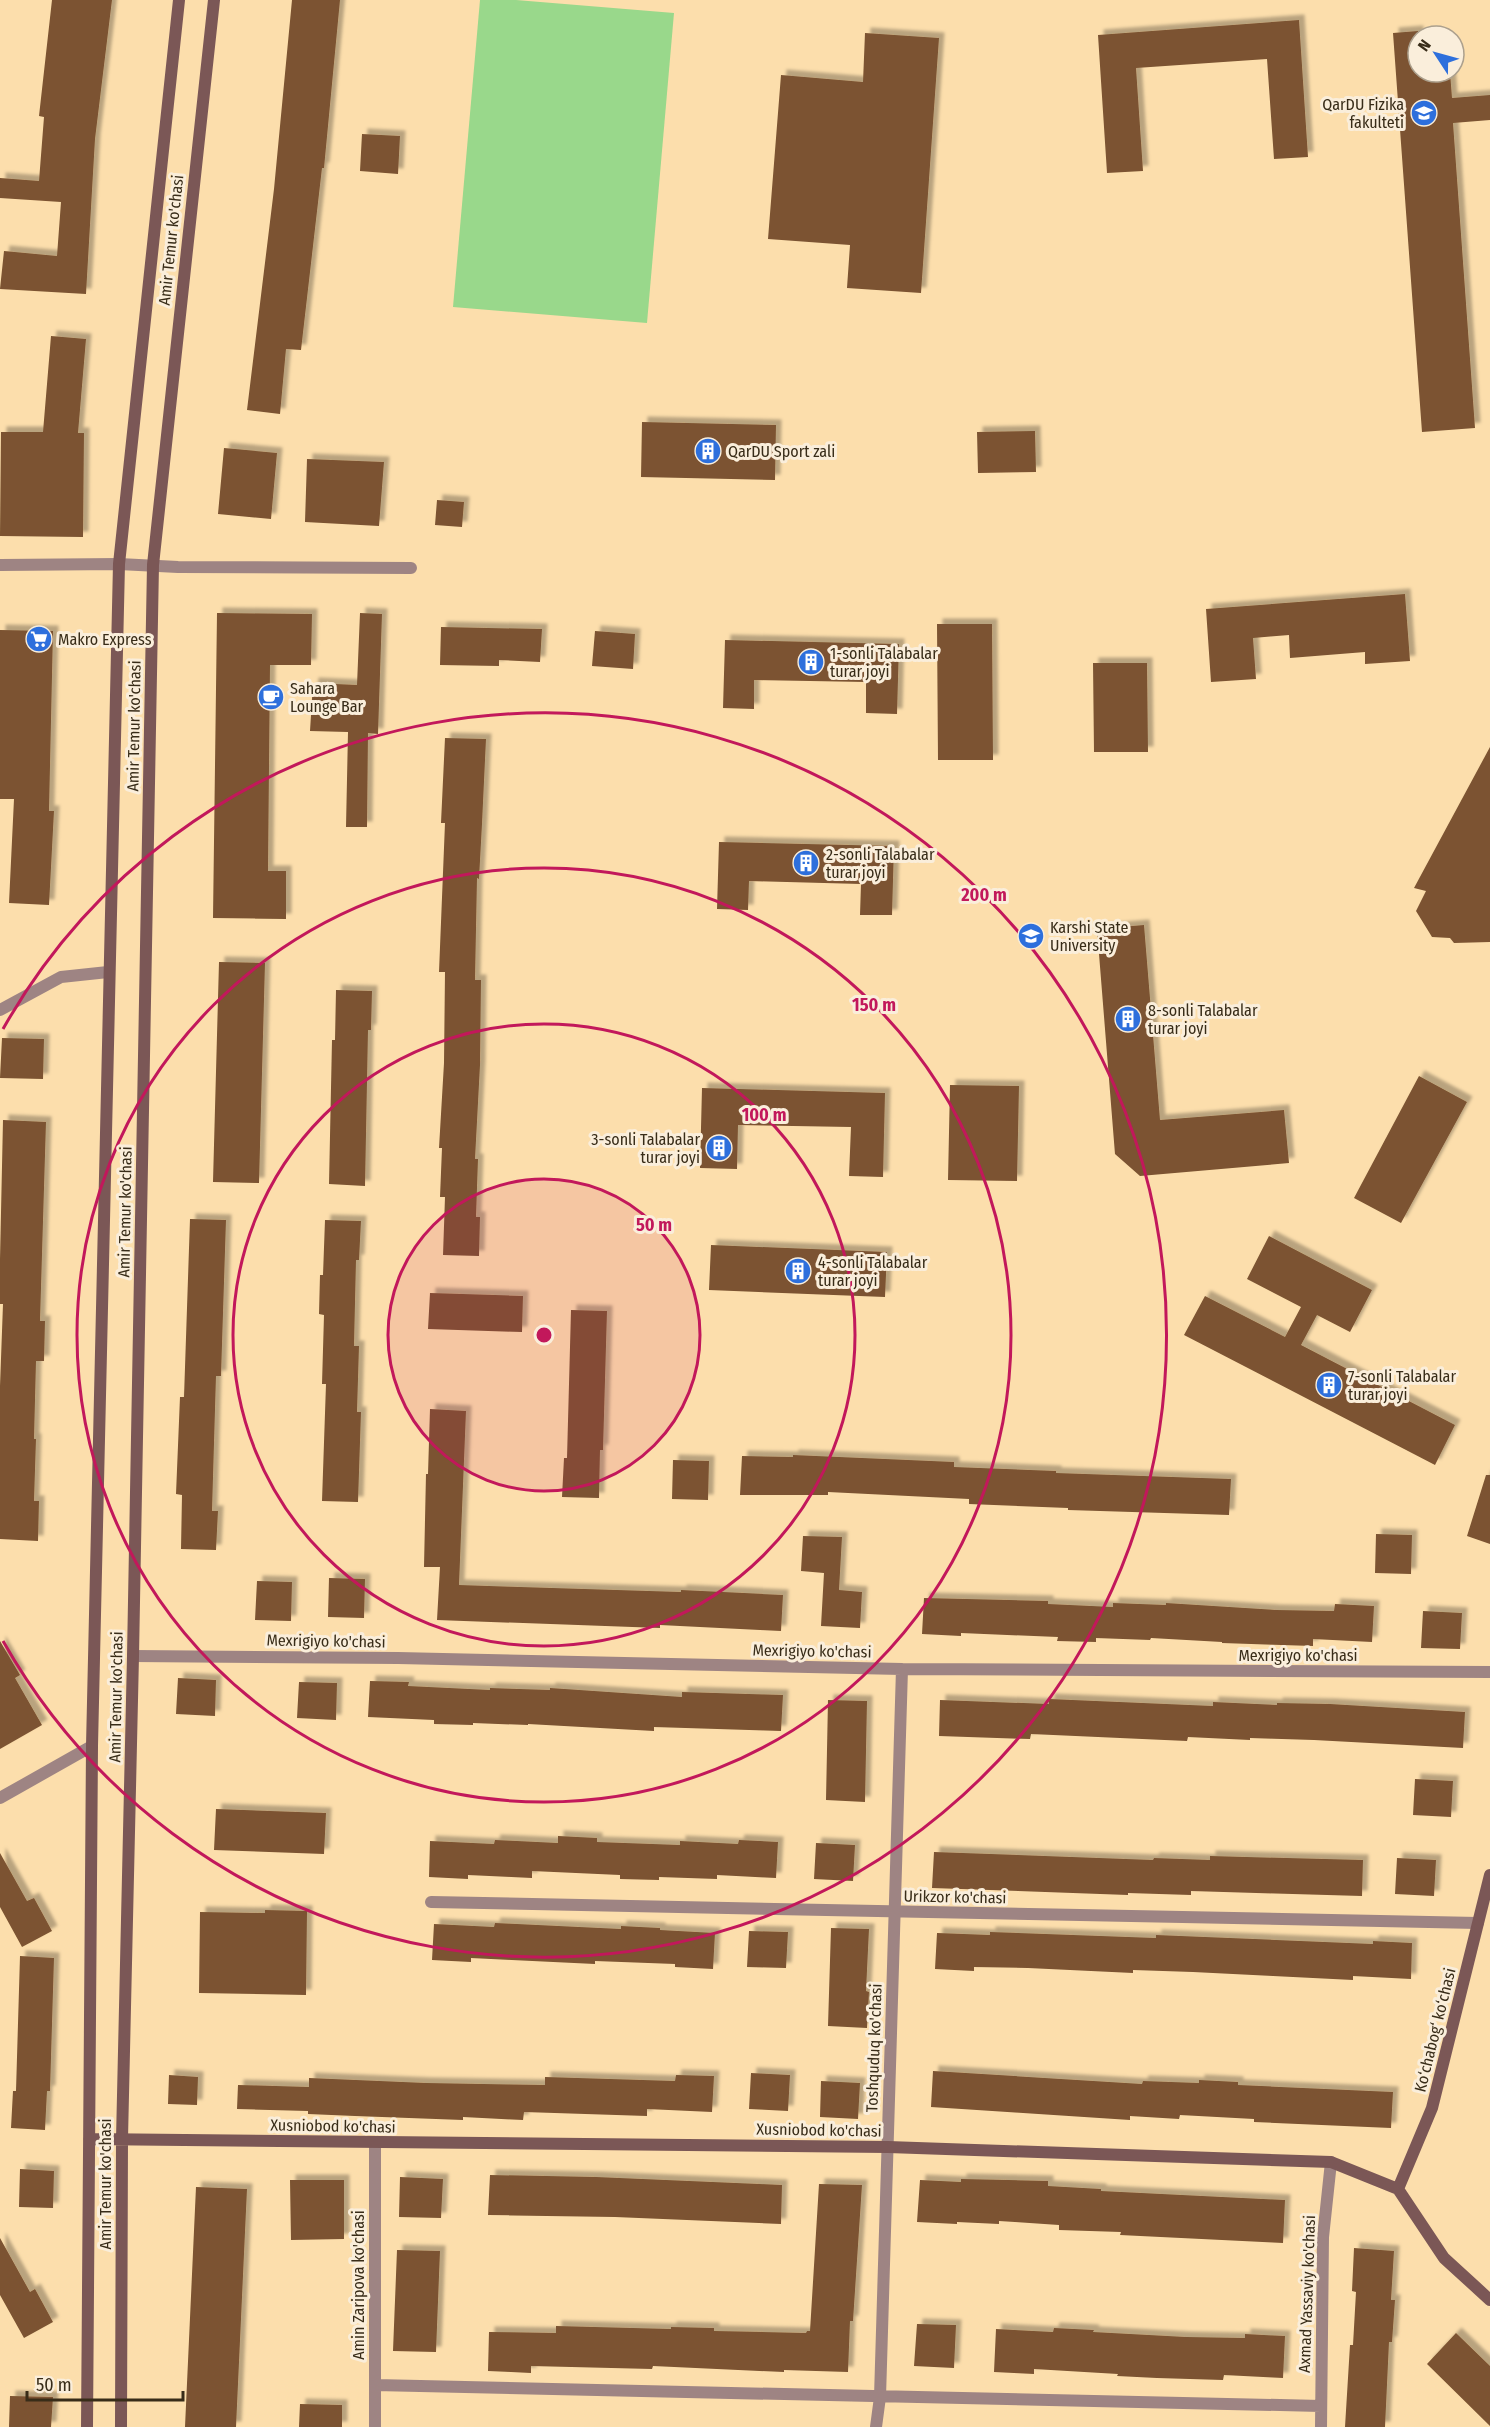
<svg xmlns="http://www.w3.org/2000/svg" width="1490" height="2427" viewBox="0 0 1490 2427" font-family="'Fira Sans Condensed',sans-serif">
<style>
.green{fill:#99d88b}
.building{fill:#7b5331;filter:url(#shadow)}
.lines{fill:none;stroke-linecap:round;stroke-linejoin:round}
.street{stroke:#9e8483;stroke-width:12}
.secondary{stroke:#7b5756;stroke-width:12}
.ring{fill:none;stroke:#c2185b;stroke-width:3}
.labels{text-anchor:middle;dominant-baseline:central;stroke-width:6;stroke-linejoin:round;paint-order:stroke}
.poi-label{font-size:16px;fill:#382c18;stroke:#faeedb;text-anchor:start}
.street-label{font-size:16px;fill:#382c18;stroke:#faeedb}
.centre{fill:#c2185b;stroke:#faeedb;stroke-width:3}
.ring-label{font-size:18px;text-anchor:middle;font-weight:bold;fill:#c2185b;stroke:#faeedb;stroke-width:6;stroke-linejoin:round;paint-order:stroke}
</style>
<defs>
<filter id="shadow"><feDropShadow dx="5.5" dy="-5.5" stdDeviation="1.5" flood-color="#0004"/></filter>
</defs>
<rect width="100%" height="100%" fill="#fcdeac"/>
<path class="green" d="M480,0H516L674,13L647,323L453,307Z"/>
<path class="building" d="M52,0H112L95,139L86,294L0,289L4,251L57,256L61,202L0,198V178L39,181L44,117L39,116Z
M292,0H340L324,168H322L301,350L286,349L280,414L247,410L274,189Z
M1299,20L1308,157L1274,159L1267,59L1136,68L1143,171L1107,173L1098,35Z
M1418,31V72H1450L1452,98L1490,95V120L1453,123L1475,428L1422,432L1393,33Z
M865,33L939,38L921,293L847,288L850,245L768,239L781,75L863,82Z
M362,134L400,136L398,174L360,171Z
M51,336L86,339L78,433H84L83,537L0,536L1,432H43Z
M642,422L776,425L775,480L641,477Z
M1035,431L1036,472L978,473L977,432Z
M224,448L277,453L271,519L218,514Z
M307,459L384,462L379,526L305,522Z
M437,500L464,502L462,527L435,525Z
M1405,594L1410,661L1365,664V652L1290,658L1289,635L1253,638L1256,679L1211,682L1206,609Z
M217,613L312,614L311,665H270L268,871H286V919L213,918Z
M360,613L382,614L378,734L368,733L367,827H346L348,732L310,731L313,683L357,685Z
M937,624H992L993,760H938Z
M441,627L542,629L540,662L499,660V666L440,665Z
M0,630L53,631L49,811H54L49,905L9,903L14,799H0Z
M595,631L635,634L633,669L592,666Z
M725,640L899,644L897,714L866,713V682L754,680V709L723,708Z
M1093,663H1147L1148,752H1094Z
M445,738L486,739L482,824L479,879L477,878L475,980H481L480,1065L475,1159H478L476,1217H480L479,1256L443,1255L445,1197H440L442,1148H439L444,1063L445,972H439L445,823H441Z
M1490,747V942L1454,943L1450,938L1432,937L1416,911L1426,891L1414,888Z
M719,842L894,846L892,915H860L861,884L749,881L748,910L717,909Z
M1144,925L1160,1120L1284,1110L1289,1163L1140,1176L1115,1154L1097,929Z
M219,962L265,963L259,1183L213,1182Z
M336,990L372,991L371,1030H368L365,1186L329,1184L332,1040H335Z
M2,1038L44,1039L43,1079L0,1078Z
M1419,1076L1467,1102L1401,1223L1354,1198Z
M950,1085L1019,1086L1017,1181L948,1180Z
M702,1088L885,1093L883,1177L849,1176L851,1127L738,1125L737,1169L700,1168Z
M3,1120L46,1122L40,1321H45L44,1361H36L34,1439H36L34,1501H39L38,1541L0,1539V1386L3,1304H0V1259Z
M190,1219L226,1220L221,1376H216L212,1511H218L216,1550L181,1549L182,1495L176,1494L180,1397H184Z
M325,1220L361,1221L359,1260H356L354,1346H359L357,1412H361L358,1502L322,1501L326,1384H322L324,1315L319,1314L320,1275H323Z
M1269,1236L1372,1290L1350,1332L1317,1315L1301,1345L1455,1425L1435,1465L1184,1335L1205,1296L1285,1337L1301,1307L1247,1279Z
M711,1245L887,1252L885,1297L709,1290Z
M430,1293L523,1296L522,1332L428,1329Z
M571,1310L607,1311L603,1450H600L599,1498L562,1497L564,1458H567Z
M430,1409L466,1411L459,1585L681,1592V1590L783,1595L781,1631L660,1625V1628L437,1620L440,1567H424L426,1474H428Z
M793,1455L954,1462V1467L1056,1471V1473L1231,1479L1229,1515L1068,1510V1508L969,1504V1499L828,1492V1495H740L742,1456L793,1457Z
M673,1460L709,1461L708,1500L672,1499Z
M1486,1475H1490V1544L1467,1536Z
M1376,1534L1412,1535L1411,1574L1375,1573Z
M803,1536L842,1537L839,1590L862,1592L860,1628L821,1626L824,1573L801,1571Z
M329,1578L365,1579L364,1618L328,1617Z
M257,1581L292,1582L291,1621L255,1620Z
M924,1598L1048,1601V1604L1113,1607V1603L1166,1605V1603L1276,1610L1334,1611L1335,1604L1374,1606L1372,1642L1313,1639V1646L1222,1643V1642L1151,1638L1150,1640L1096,1638V1642L1057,1641L1058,1637L961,1633V1636L922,1634Z
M1423,1611L1462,1613L1460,1649L1421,1648Z
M0,1641L20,1675L15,1678L42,1725L0,1749Z
M178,1678L216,1680L215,1716L176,1714Z
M370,1681L409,1682L408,1686L490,1690V1688L550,1690V1688L682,1697V1692L783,1695L781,1731L654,1727V1731L528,1724V1725L473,1723V1725L434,1724V1720L368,1717Z
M299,1682L337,1683L336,1720L297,1718Z
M1049,1699L1213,1706V1702L1277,1705V1703L1330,1704L1465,1712L1463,1748L1314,1740L1250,1738V1740L1188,1737L1187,1741L1031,1734L1030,1739L939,1736L940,1700L1049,1704Z
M828,1700L867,1701L865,1802L826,1800Z
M1415,1779L1453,1781L1451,1817L1413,1815Z
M216,1809L326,1813L324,1854L214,1850Z
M558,1836L597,1838V1842L680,1845V1841L738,1844L739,1840L778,1842L776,1878L717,1875V1879L659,1877V1880L620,1879V1875L532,1871V1878L468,1875V1879L429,1877L430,1841L494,1844L495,1840L558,1843Z
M816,1843L855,1845L853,1881L814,1879Z
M934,1852L1153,1860L1154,1858L1210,1860V1856L1363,1860L1362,1896L1191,1891V1895L1128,1893V1895L932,1888Z
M0,1853L27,1901L34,1898L52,1931L22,1947L0,1907Z
M1397,1858L1436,1860L1434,1896L1395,1894Z
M265,1910L307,1911L306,1995L199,1993L200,1912L265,1913Z
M495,1923L621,1929V1926L660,1928V1930L715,1933L713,1969L675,1967V1964L595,1961V1964L471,1958V1962L432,1960L434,1924L494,1927Z
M831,1928L869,1929L866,1991L869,1992L867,2028L828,2026Z
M749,1931L788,1932L786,1968L747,1967Z
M990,1932L1156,1938V1935L1373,1944V1941L1412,1943L1411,1979L1353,1976V1980L1193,1972L1133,1970V1973L1028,1968L974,1967V1971L935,1969L937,1933L990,1935Z
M20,1956L54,1958L50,2091H47L45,2130L11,2128L13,2091H16Z
M933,2071L1142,2084L1143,2081L1199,2083V2080L1238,2082V2085L1393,2092L1391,2128L1254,2122V2119L1180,2115L1179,2119L1130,2116V2120L931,2107Z
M751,2073L790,2075L788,2111L749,2109Z
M169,2075L198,2077L197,2105L168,2104Z
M676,2075L714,2076L712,2112L647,2109V2116L524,2112L523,2120L463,2117V2120L355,2116L308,2114V2111L237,2109L238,2085L309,2087V2078L426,2083L545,2085V2077L675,2081Z
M821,2081L860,2083L858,2119L820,2117Z
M20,2169L54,2171L53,2208L19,2207Z
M490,2175L596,2177L782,2185L781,2224L615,2217L488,2215Z
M400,2177L443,2179L441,2218L399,2217Z
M961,2179L1048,2181V2186L1101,2189V2191L1285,2200L1283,2243L1120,2235L1121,2232L1059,2230V2225L999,2221V2224L957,2222V2224L917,2222L920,2180L961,2182Z
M290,2180H344V2239L291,2240Z
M819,2184L862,2185L853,2321H850L848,2372L784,2370V2372L653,2366L652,2369L531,2366V2373L488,2371L489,2332L556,2333V2326L671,2329V2327L714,2328V2331L806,2333L807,2331H810Z
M196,2187L247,2189L236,2427H185Z
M0,2238L30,2292L35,2289L53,2322L24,2338L0,2295Z
M1354,2248L1394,2251L1391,2300H1395L1392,2342H1389L1385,2427H1345L1350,2345H1353L1356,2292L1352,2291Z
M397,2250L440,2251L436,2352L393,2351Z
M917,2324L956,2325L954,2368L914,2366Z
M1054,2328L1094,2330L1093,2332L1186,2337L1245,2338V2334L1285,2336L1283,2378L1224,2375L1223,2380L1157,2378L1117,2376L1118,2374L1034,2369V2374L994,2372L996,2329L1053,2332Z
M1456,2333L1490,2366V2426L1427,2364Z
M10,2396L53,2397L51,2427H9Z
M300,2404L342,2405V2427H299Z"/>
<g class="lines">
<path class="street" d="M0,565L119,564L178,567L411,568
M0,1010L61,977L108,972
M133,1656L398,1658L902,1669L1490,1672
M0,1798L92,1746
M431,1902L1478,1923
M375,2143V2427
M375,2385L1321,2406
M876,2427L880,2397L902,1669
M1321,2427L1323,2237L1331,2162"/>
<path class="secondary" d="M89,2139L888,2147L1331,2162L1398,2189L1444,2258L1490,2300
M1398,2189L1432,2108L1490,1875
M87,2427L92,1746L119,564L179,0
M121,2427L122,2139L133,1656L153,565L214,0"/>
</g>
<circle cx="544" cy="1335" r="156" fill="#c2185b" fill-opacity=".12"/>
<g class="ring">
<circle cx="544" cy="1335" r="156"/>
<circle cx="544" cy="1335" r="311"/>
<circle cx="544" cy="1335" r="467"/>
<path d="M3 1029A622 622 0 1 1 3 1641"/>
</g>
<defs>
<symbol id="university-disc" viewBox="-11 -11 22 22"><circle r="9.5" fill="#2d6fdc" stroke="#faeedb"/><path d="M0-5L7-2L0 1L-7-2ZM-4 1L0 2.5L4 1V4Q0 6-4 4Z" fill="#fff"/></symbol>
<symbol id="building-disc" viewBox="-11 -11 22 22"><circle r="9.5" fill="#2d6fdc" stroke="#faeedb"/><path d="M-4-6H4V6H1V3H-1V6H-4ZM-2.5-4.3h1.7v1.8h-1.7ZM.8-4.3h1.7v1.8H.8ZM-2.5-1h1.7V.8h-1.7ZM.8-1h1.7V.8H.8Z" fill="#fff"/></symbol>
<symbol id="supermarket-disc" viewBox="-11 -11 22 22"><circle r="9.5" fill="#2d6fdc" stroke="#faeedb"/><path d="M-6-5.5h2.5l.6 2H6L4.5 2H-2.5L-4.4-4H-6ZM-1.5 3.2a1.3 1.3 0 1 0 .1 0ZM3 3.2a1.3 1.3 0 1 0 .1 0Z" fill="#fff"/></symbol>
<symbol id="cafe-disc" viewBox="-11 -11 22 22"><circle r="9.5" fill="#2d6fdc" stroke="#faeedb"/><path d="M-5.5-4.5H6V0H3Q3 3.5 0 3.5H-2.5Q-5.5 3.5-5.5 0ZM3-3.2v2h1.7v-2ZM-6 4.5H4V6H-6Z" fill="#fff"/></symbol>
</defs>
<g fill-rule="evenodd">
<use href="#university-disc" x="1409" y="98" width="30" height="30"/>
<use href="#building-disc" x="693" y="436" width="30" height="30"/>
<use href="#supermarket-disc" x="24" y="624" width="30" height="30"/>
<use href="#building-disc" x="796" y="647" width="30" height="30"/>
<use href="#cafe-disc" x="256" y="682" width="30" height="30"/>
<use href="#building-disc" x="791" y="848" width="30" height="30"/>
<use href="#university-disc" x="1016" y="921" width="30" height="30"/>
<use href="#building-disc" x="1113" y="1004" width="30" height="30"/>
<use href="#building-disc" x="704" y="1133" width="30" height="30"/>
<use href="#building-disc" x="783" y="1256" width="30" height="30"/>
<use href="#building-disc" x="1314" y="1370" width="30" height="30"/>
</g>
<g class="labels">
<g class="poi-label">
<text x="1404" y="104" text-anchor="end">QarDU Fizika<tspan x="1404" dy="18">fakulteti</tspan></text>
<text x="728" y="451">QarDU Sport zali</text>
<text x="58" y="639">Makro Express</text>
<text x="830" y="653">1-sonli Talabalar<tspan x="830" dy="18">turar joyi</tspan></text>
<text x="290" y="688">Sahara<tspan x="290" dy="18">Lounge Bar</tspan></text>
<text x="826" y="854">2-sonli Talabalar<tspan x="826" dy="18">turar joyi</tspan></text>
<text x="1050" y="927">Karshi State<tspan x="1050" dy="18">University</tspan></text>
<text x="1148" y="1010">8-sonli Talabalar<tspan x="1148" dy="18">turar joyi</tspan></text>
<text x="700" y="1139" text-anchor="end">3-sonli Talabalar<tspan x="700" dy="18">turar joyi</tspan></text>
<text x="818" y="1262">4-sonli Talabalar<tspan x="818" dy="18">turar joyi</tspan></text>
<text x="1348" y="1376">7-sonli Talabalar<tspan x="1348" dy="18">turar joyi</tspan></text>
</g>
<g class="street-label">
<text transform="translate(171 240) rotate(-84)">Amir Temur ko'chasi</text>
<text transform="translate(134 726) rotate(-89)">Amir Temur ko'chasi</text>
<text transform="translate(125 1212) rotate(-89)">Amir Temur ko'chasi</text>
<text transform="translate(326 1641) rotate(1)">Mexrigiyo ko'chasi</text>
<text transform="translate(812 1651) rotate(1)">Mexrigiyo ko'chasi</text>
<text x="1298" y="1655">Mexrigiyo ko'chasi</text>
<text transform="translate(116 1697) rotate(-89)">Amir Temur ko'chasi</text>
<text transform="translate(955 1897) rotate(1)">Urikzor ko'chasi</text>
<text transform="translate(1435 2030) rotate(-76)">Ko‘chabog‘ ko‘chasi</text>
<text transform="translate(874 2048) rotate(-88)">Toshquduq ko'chasi</text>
<text transform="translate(333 2126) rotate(1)">Xusniobod ko'chasi</text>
<text transform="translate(819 2130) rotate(1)">Xusniobod ko'chasi</text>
<text transform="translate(105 2184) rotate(-90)">Amir Temur ko'chasi</text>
<text transform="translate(358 2285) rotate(-90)">Amin Zaripova ko'chasi</text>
<text transform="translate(1307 2294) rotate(-88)">Axmad Yassaviy ko'chasi</text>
</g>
</g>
<circle cx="544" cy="1335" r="9" class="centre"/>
<g class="ring-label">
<text x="984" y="901">200 m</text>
<text x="874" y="1011">150 m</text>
<text x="764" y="1121">100 m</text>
<text x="654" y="1231">50 m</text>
</g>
<g transform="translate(1436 54) rotate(306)"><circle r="28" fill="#faeedb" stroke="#aca08d" stroke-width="1.5"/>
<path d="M0-4.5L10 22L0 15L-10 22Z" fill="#2d6fdc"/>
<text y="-9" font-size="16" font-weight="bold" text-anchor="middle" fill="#382c18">N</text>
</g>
<path d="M27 2391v9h156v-9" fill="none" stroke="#382c18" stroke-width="3"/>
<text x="36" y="2391" font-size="18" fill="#382c18" stroke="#faeedb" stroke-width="4.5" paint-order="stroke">50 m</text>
</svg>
